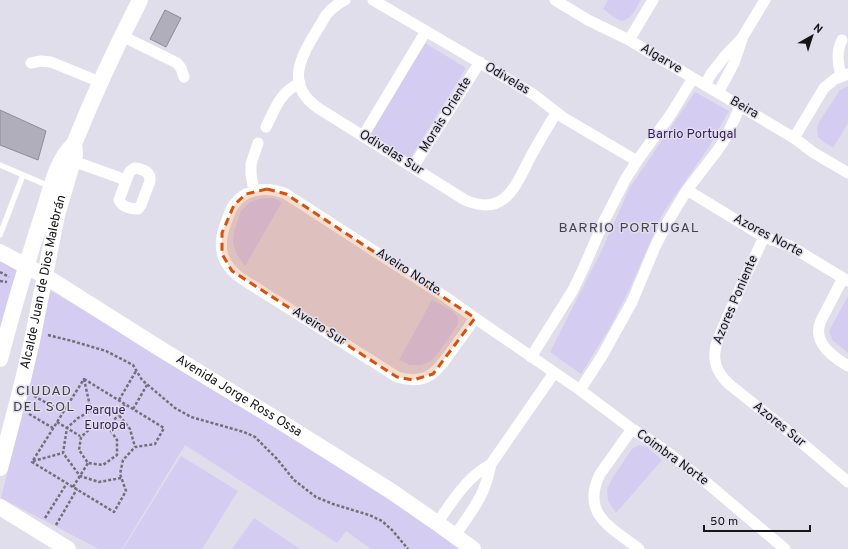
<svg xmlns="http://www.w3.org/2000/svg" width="848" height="549" viewBox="0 0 848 549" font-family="Overpass,sans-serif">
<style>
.green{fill:#d5ccf2}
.building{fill:#b1aebb;stroke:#8f8c99}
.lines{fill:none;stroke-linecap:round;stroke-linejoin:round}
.path{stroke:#727079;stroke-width:2.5;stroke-dasharray:3 2;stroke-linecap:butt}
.lane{stroke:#fff;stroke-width:5.5}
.street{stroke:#fff;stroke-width:11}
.secondary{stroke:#fff;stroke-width:16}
.marked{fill:#d3520d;fill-opacity:0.2;stroke:#d3520d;stroke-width:3;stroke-dasharray:8 5;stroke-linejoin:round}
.labels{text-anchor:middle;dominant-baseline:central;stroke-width:3;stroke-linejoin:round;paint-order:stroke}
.street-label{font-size:13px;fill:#16151a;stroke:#e1deeb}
.park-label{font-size:13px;fill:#321d59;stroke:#e1deeb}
.neighbourhood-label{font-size:14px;letter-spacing:1px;fill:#44424d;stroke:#e1deeb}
</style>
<rect width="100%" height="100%" fill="#e1deeb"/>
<path class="green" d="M608,0H641C636,7 630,24 619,20C614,18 608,12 603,9Z
M425,43L466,68L410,159L369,133Z
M848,86V123L833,148L825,143L818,137L817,128L819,122L840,90Z
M695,92L729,111L709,147L663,213L629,290L609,329L581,374L550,352L601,252L630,187Z
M262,198H273L282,202L245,266L237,255L233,243L234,232L241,211L250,202Z
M0,261L17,271L0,343Z
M49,290L187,371L309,448L438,532L461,549H371L346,531L337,543L185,445L122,549H99L1,498L26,398Z
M848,296V353L832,340L829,331Z
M432,300L453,311L458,317V324L439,352L431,361L421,365H410L399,360Z
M639,445L647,447L662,460L616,513L608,501L607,489L613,477L632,449Z
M181,456L238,491L202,549H123Z
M254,518L300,549H232Z"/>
<path class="building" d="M165,10L181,18L166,47L150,39Z
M0,110L46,131L38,160L0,145Z"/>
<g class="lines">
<path class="path" d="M0,272L9,277
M0,281L7,282
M48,335L72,341L106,351L133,365L142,380L175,408L191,417L244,432L255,437L277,459L294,480L316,497L333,504L369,515L382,521L392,530L408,549
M84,379L164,428L155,444L135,447L123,460L120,474L126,491L114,512L32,462Z
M84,379L91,411
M34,396L63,412
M119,400L136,371
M133,409L147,385
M29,414L53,428
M57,422L80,436
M92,427L109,428L117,440V455L103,465L88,463L79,450L81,437Z
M109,428L125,404
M33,461L63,453
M121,478L99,482L80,476L63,453L67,428L78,418L91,411L118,414L130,429L135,447
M73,487L88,463
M45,518L67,483
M56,525L77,489"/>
<path class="lane" d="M0,165L49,186
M0,235L23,175"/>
<path class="street" d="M345,0C337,4 332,8 326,15C309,46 278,80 318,108L465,200C506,218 516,184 531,156C539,141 548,127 556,113
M373,0L533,94L564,118L637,161
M555,0L588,20L629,40L794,138L814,153L848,173
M122,36L177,63L181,68L184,77
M629,40L653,0
M31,63L41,61L51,62L100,82
M841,76C838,63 836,52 842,40
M705,85L711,74L725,56L742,38L765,0
M718,93L734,63L742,39
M266,127C275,109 280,92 300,83
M363,136L426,31
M794,138L824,88L835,79L848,74
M73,161L126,180
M413,167L480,62
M135,168C143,169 151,172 150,181L141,205L138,209C131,209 122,207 119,200L129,173L130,171Z
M687,190L764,237L790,246L848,281
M254,191L251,174V164L258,143
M764,237L742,284L718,339C711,358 715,372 730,385L788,431L848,482
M843,278C838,288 832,299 827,309C825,313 822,318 820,323C813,343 833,357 848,366
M475,318C468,329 460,339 453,349C437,372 427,386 397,377L312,323L242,279C219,263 217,244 227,220C229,215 230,210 233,206C245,188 267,186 286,194L447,298L475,318L580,390L632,429L662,448L707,483L785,549
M531,357L573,290L584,267L604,221L625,180L637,161L671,114L693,78
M580,390L602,356L632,302L655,247L667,223L687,190L717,151L725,139L735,118L740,106
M632,429L600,474C580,514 612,528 639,549
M437,523C454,499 466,478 491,464
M455,535C465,521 476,507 483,491C487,482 489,473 491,464L554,373"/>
<g class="secondary">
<path id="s1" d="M0,252L45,276L159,348L281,422L391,491L437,523L473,549"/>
<path d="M0,359C13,309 28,259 44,210C51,188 57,159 74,144"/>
<path id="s2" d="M0,468L21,388L32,341L57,215L73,161L75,155L74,144C94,94 116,47 140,0"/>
<path d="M0,507L68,549"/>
</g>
</g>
<path class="marked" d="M267,189L286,194L475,318L433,374L413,380L397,377L232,271L222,254V233L234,205L246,194Z"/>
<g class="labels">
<g class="street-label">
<text transform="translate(661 59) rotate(31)">Algarve</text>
<text transform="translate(507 79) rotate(31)">Odivelas</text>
<text transform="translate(744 108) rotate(30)">Beira</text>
<text transform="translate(446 115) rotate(-58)">Morais Oriente</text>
<text transform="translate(391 153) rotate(32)">Odivelas Sur</text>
<text transform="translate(768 236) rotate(28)">Azores Norte</text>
<text transform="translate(408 272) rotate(33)">Aveiro Norte</text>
<text stroke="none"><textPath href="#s2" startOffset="191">Alcalde Juan de Dios Malebrán</textPath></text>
<text transform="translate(736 300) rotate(-67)">Azores Poniente</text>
<text transform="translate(319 327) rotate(32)">Aveiro Sur</text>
<text stroke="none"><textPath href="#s1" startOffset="279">Avenida Jorge Ross Ossa</textPath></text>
<text transform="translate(779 425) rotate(39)">Azores Sur</text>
<text transform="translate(672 458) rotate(36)">Coimbra Norte</text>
</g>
<g class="park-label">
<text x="692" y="135">Barrio Portugal</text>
<text x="105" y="411">Parque<tspan x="105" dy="15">Europa</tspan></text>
</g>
<g class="neighbourhood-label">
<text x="629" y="228">BARRIO PORTUGAL</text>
<text x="44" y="391">CIUDAD<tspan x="44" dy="16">DEL SOL</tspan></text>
</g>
</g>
<g transform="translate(812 36) rotate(39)" stroke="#e1deeb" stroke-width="3" paint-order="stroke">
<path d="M0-3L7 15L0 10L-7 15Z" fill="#16151a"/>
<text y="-6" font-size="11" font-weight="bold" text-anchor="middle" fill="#16151a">N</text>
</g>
<path d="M704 525v6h106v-6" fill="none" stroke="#16151a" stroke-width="2"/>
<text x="710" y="525" font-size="12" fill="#16151a" stroke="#e1deeb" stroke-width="3" paint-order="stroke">50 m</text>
</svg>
